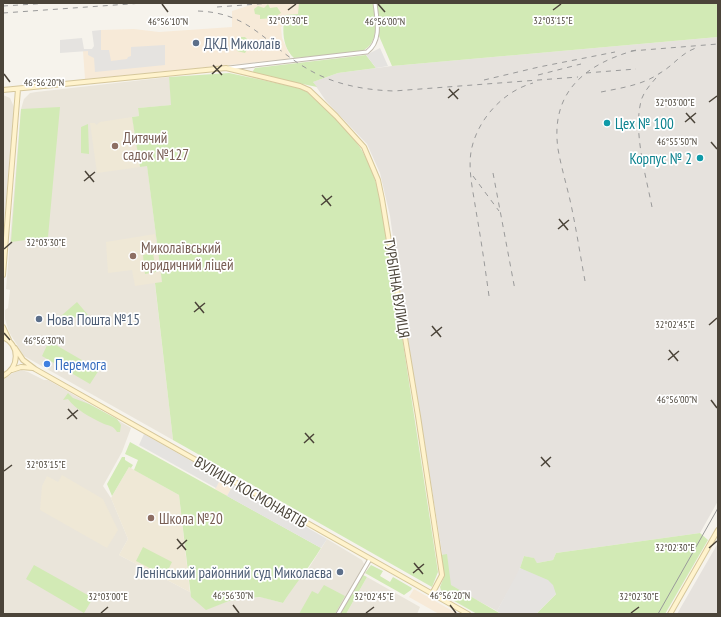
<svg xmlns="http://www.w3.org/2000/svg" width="721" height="617" viewBox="0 0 721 617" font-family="'PT Sans Narrow',sans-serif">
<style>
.residential{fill:#eae5da}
.commercial{fill:#f7ead8}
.industrial{fill:#e6e2dd}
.education{fill:#efe8d6}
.green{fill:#d2eab5}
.parking{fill:#e5e3e0}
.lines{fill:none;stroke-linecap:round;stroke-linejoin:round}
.street-casing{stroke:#c2bbae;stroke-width:5}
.secondary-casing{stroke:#d6c79b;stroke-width:6}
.street{stroke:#fff;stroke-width:3}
.secondary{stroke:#fff3cd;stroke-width:4}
.tram{stroke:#9a9a9a;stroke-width:1}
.rail{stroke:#9a9a9a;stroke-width:1;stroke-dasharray:5 5;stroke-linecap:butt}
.ticks{fill:none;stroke:#4b4439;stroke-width:1.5}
.service-dot{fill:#5c6f8a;stroke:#fff;stroke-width:1.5}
.culture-dot{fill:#0f9aa8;stroke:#fff;stroke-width:1.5}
.education-dot{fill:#8d6e63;stroke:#fff;stroke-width:1.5}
.shop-dot{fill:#3f7fe0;stroke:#fff;stroke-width:1.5}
.labels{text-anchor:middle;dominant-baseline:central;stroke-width:3.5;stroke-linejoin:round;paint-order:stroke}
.service-label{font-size:15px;fill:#4e5e75;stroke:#fff;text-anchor:start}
.culture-label{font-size:15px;fill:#0d838f;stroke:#fff;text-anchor:start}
.education-label{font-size:15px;fill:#785e54;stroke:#fff;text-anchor:start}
.street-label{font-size:15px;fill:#4b4439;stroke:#fff}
.shop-label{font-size:15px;fill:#366cbe;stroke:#fff;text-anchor:start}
.ticks-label{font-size:10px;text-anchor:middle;fill:#4b4439;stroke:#fff;stroke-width:3.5;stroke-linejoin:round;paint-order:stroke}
</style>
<rect width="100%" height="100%" fill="#f6f3ec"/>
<path class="residential" d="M169,77L172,105L138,108L139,116L132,117L140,167L147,165L162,282L155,284L173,440L24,356L9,332L5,319V310L8,308L10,290L6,289L21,109L24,99L30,93L36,92Z
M3,95L10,98L14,107L3,239Z
M21,370L28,372L44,380H48L131,428L122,452L103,486L111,498L128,539L119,555L190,592L192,597L206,609L229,601L261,597L283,603L298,579L307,571L327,539L362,560L364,564L337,614H3V380L13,373Z
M367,577L420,607L417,614H346Z"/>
<path class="commercial" d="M257,3H300H299V14L285,15L282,27H281L282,38L290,56L288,59L85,79L83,51L101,50V30L134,29L159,32L232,27V11Z
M221,478L233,485L227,496L215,489Z
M414,589L458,614H439L409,597Z"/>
<path class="industrial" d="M718,37V501L700,533L556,553L553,560L537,563L533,558L524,556L518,574L497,611L447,584L404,315L390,216L380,173L367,144L326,101L313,82L338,73L392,66Z
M718,543V614H677Z"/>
<path class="education" d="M132,117L140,167L97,173L90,123H95L96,125L100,122Z
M155,234L162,282L135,286L132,270L108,273L106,242Z
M129,467L179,495L190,592L119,555L128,539L111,498Z
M62,475L103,499L118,530L107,548L40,510L42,486L47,476L58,482Z"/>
<path class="green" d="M299,3H373C375,21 381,44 360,52L294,58C282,47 282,29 285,15L298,14Z
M377,3H718V37L392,66L379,36Z
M268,4L270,8L277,7L281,13L273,18L260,19V15L255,14L254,9L258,6L264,8Z
M238,37H245L247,39L248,48L245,53L237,51L235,40Z
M366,55L376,68L338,73L313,82L317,87L254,74L253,71L255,68Z
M229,73L299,88L307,92C327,111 352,131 365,156C372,170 377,185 381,199L438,572L432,587L173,440L155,283L162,282L147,166L140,167L132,117L139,116L138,108L171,105L169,77Z
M60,107L48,237L11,242L21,109Z
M88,124L89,154L81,153V127Z
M153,253L156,272L145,274L143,255Z
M77,302L88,315L62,320L63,317L61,316Z
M49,341L99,370L90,384L42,356Z
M68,393L73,398L89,404L117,419L121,425L120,432H117C113,425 108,426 102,423C90,417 76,410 68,399L63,400Z
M130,442L321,548C309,568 295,584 283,603L260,597L229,601L206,610L191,597L179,495L134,470L138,460L125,454Z
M122,457H125V460L133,465L131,468L129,467L112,496L107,484Z
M700,533L708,540L665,614H536L556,594L520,568L524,556L534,558L537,563L553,560L556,553Z
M143,547L172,562L165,576L136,561Z
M447,554L451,585L501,614H477L442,594L440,587L444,577L441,555Z
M34,565L93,598L84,613L26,579Z
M371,565L383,571L380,576L390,582L393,577L412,588L411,590L404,595L365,573Z
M363,575L367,577L346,614H340Z
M324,585L345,596L335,614H299L312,591L318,594Z"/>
<path class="parking" d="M101,30V50H109L111,61L127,59L128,57L131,56V47L165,45V65L95,72L94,58L88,55V51L60,53V40L82,38L84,49H92L94,46L92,31Z
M380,48L388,66L376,68L366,55Z
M144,434L221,478L216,488L139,445Z
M233,485L327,539L321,548L227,496Z
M520,568L548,580L553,585L556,594L536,614H501L497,611Z"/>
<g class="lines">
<defs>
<path id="street" d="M229,68L367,52C382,41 377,20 375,3
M338,614L370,559"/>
<path id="secondary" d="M3,90L226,68L300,86L309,90L336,116L364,147L378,180L382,199L418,416L442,575L432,594
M3,275L18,89
M3,327L9,340
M3,337C20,345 20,367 3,376
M15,348L23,360L35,369L468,614
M12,370L21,367L33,368
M670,614L718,530"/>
</defs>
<use href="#street" class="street-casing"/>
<use href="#secondary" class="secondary-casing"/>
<use href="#street" class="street"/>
<use href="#secondary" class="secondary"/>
<path class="tram" d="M658,614L718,508"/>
<path class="rail" d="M3,6L51,3
M217,7L272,3
M198,11C251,13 265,44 306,68C332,84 363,90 394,91L578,77
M3,13L143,3
M631,51L718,44
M586,73L636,69
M538,75L581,64
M484,80L539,67L615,52
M601,92C621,88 643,85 660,73C673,66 681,53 696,48
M493,173L515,290
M473,176L499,211
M652,207C646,176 632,128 642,98C646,88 654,81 660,73
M585,281C580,254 576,227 570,200C566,183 561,166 558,149C550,92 585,64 636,50
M489,296C485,267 481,239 476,211C473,190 467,167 472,147C479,118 504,91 533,83"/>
</g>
<path class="ticks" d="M162,4L168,12M378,4L385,12M288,10L296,4M553,10L561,4M213,65L222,75M4,74L10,82M212,74L222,65M449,89L458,99M448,98L459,89M709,102L717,96M686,113L695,123M685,122L696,113M711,142L717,149M85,171L94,182M84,181L95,172M322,195L331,206M321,205L332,196M559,219L568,230M558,229L569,220M4,249L12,242M195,302L204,313M194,312L205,303M709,325L717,318M432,326L441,337M4,333L10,340M431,336L442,327M669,350L678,361M668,360L679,351M711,400L717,408M68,409L77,419M67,419L78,410M305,433L314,443M304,443L314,434M541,457L550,467M541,466L551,457M4,471L12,465M177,539L186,550M709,548L717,541M177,549L187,540M414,563L423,574M413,573L424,564M233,605L239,613M450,605L456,613M101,613L108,607M366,613L374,607M631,613L639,607"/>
<g class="service-dot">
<circle cx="196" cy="43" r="4"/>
<circle cx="39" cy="319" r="4"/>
<circle cx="340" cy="572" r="4"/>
</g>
<g class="culture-dot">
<circle cx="607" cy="123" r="4"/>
<circle cx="700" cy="158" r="4"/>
</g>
<g class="education-dot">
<circle cx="115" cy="146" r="4"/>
<circle cx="133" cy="256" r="4"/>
<circle cx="151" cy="518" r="4"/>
</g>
<circle class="shop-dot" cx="47" cy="364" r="4"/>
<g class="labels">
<g class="service-label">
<text x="204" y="43">ДКД Миколаїв</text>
<text x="47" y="319">Нова Пошта №15</text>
<text x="332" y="572" text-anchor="end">Ленінський районний суд Миколаєва</text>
</g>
<g class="culture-label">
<text x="615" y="123">Цех № 100</text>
<text x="692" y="158" text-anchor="end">Корпус № 2</text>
</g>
<g class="education-label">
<text x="123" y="137">Дитячий<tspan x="123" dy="17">садок №127</tspan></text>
<text x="141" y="247">Миколаївський<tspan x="141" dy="17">юридичний ліцей</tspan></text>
<text x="159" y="518">Школа №20</text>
</g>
<g class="street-label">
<text transform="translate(397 288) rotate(81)">ТУРБІННА ВУЛИЦЯ</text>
<text transform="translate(251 492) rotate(30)">ВУЛИЦЯ КОСМОНАВТІВ</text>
</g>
<g class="shop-label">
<text x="55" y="364">Перемога</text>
</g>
</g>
<g class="ticks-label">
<text x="288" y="24">32°03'30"E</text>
<text x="553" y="24">32°03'15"E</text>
<text x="168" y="25">46°56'10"N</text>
<text x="385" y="25">46°56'00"N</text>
<text x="44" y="86">46°56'20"N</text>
<text x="675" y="106">32°03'00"E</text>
<text x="677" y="145">46°55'50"N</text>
<text x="46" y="246">32°03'30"E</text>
<text x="675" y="328">32°02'45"E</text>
<text x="44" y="344">46°56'30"N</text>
<text x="677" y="403">46°56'00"N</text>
<text x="46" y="468">32°03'15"E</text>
<text x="675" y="551">32°02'30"E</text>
<text x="233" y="599">46°56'30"N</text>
<text x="450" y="599">46°56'20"N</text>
<text x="108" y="600">32°03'00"E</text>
<text x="374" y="600">32°02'45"E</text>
<text x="639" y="600">32°02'30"E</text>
</g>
<rect width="721" height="617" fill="none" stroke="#4b4439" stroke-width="8"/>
</svg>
